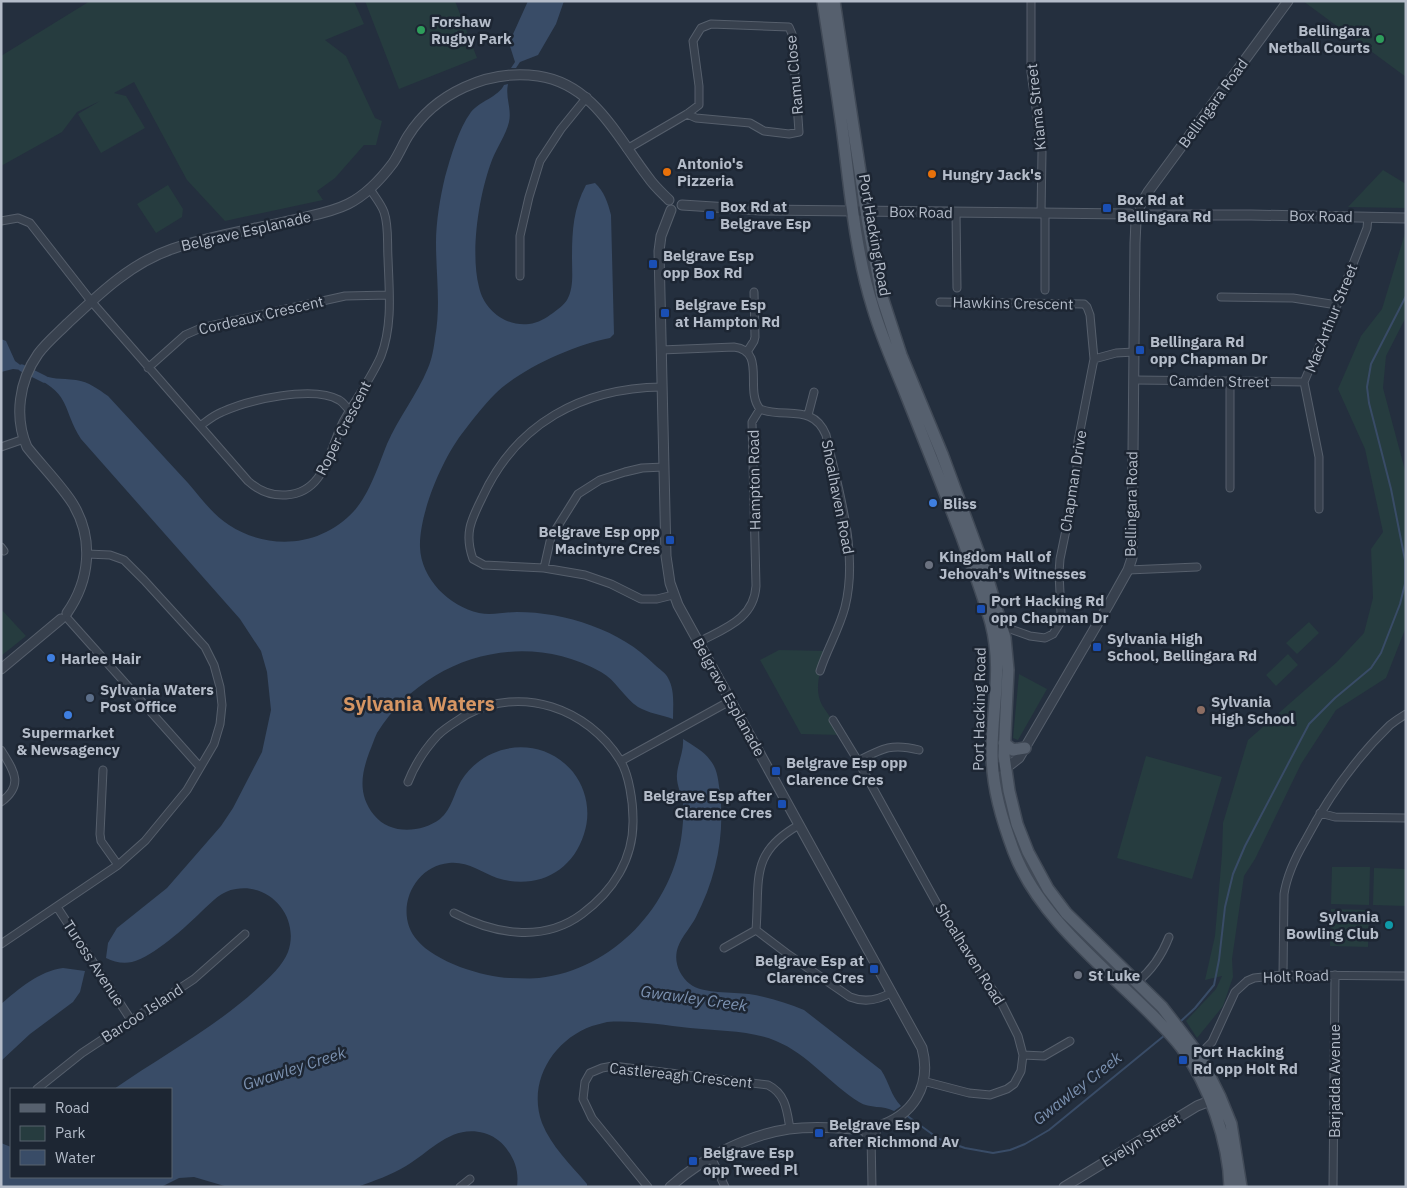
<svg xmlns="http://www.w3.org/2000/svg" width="1407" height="1188" viewBox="0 0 1407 1188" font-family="'IBM Plex Sans',sans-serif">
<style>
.green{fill:#263c3f}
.water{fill:#394c67}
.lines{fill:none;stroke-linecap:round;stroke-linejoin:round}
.stream{stroke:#394c67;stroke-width:2}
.canal{stroke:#394c67;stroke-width:7}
.minor-casing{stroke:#565f6c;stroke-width:9}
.tertiary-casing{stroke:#565f6c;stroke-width:11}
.primary-casing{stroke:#414a57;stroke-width:14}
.minor{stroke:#38414e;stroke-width:7}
.tertiary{stroke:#38414e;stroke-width:9}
.primary{stroke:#56606e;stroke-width:11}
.leisure-dot{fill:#2e9e5b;stroke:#1d2633;stroke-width:2}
.food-dot{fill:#e8710a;stroke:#1d2633;stroke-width:2}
.transit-dot{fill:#1a4fb4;stroke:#1d2633;stroke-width:2}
.shop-dot{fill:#3f7fe0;stroke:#1d2633;stroke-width:2}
.worship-dot{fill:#6b7280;stroke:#1d2633;stroke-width:2}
.service-dot{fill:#5c6f8a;stroke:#1d2633;stroke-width:2}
.education-dot{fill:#8d6e63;stroke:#1d2633;stroke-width:2}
.culture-dot{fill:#0f9aa8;stroke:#1d2633;stroke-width:2}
.labels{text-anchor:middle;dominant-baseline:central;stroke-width:5;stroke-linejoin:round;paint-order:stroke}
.poi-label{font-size:15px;font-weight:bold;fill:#b4bcc9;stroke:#1d2633;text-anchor:start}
.street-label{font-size:15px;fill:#b4bcc9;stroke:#1d2633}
.water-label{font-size:16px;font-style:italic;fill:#7c92b1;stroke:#1d2633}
.district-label{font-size:20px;font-weight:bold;fill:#d59563;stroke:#1d2633}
</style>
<rect width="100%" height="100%" fill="#242f3e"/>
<path class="green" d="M90,1H354L364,24L325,40L346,56L375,118L382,121L376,145H364L335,178L317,191L323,200L225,221L187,180L134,82L114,93L126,96L145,128L101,153L78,114L100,101L77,112L62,132L1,166V56Z
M365,1H455L477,58L399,89Z
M1303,1H1406V77Z
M1383,170L1406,184V208L1348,207Z
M168,185L183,209L182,217L156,233L137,204Z
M1406,230V317L1386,356L1383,388L1406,474V627L1386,678L1336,710L1301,764L1255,859L1244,876L1232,959L1233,977L1223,1006L1197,1038L1186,1021L1216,989L1222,976L1205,980L1215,936L1222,854L1223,823L1248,740L1337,662L1364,633L1373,598L1371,549L1383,532L1365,449L1338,389L1361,336L1382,309Z
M1,609L26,636L1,656Z
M1309,622L1319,633L1297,654L1286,643Z
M779,650L827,651C821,668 813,688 822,705C828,715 836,724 842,735L801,734L760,660Z
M1288,654L1298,665L1276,686L1266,675Z
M1019,674L1047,689L1018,740L1013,738Z
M1146,756L1222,777L1192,879L1117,858Z
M1332,867H1370L1369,905L1331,904Z
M1374,868L1406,869V906L1373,905Z
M1331,909L1369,910L1368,947L1330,946Z"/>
<path class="water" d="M528,1H564L556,24L538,55L520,62L516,68H511L515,62L509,43Z
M508,84C505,98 512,108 509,122C506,135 497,147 492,160C479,194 470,252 479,287C484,310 506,327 529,324C538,323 546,318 553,313C558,309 564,305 567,300C574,288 572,272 572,259C572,232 573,209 586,185L595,183C604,191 608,203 611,215L614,334L610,338C574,345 522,368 495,394C484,405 473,419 464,431C443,457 419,513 420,547C421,579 449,606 479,613C492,616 504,612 517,612C565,612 621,630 655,665C659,669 666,673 668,678C675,690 673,706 673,719C662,715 648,713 638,707C624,698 616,680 601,672C522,628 425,657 377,733C374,739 372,746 369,753C361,775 358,795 374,815C390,835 421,833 440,819C452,809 454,793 461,781C486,741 542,735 573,772C587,790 591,813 584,834C572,873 535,890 497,878C481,872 467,861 449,863C413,866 393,912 417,940C435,962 483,977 510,978C520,978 530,979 539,978C613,970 674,905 682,832C683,823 684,812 683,803C681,793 676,784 677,774C678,762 684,751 683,739C692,745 704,751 710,760C718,769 718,781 720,792C725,836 716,878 696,917C691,927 682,936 678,947C673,961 679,975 690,984C702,994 733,992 749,994C768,997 787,1003 804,1010L881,1070C889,1082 891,1096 901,1106L894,1111C883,1105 870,1109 859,1102C830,1084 808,1054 776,1041C750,1030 718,1031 690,1028C663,1025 634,1020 607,1022C602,1023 597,1025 592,1026C553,1040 527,1082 542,1123C551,1146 571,1165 587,1184V1187H517C519,1171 515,1160 506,1148C501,1141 492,1135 484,1133C452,1124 431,1151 406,1166C391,1175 374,1181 357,1187H228L194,1177L179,1178L161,1187H1V1143L11,1147V1177H171V1089H114C163,1055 216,1027 259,987C270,977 283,965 288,952C300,919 272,883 236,889C221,891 213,901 202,911C187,926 153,957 132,962C123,964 114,962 106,958L108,943L117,928L167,888L221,826L233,808L262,752L271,710L267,672L261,651L240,619L81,439C62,409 72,396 35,377L37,373C52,380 60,378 76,380C89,382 98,389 108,396C135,425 161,454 188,483C201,498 213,515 229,525C269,551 321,547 354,511C369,495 379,464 387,444C398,418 417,395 428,368C432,359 434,347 435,338C441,306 436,275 436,243C436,222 440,198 445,177C451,156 458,130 471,112C480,101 498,97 504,85Z
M1,339L6,341L15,361L23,367L22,370L13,369L1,372Z
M63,968L85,971L80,992L73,1002L30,1034L1,1061V1004C19,989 39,971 63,968Z"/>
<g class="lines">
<path class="stream" d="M1180,1022L1195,1008L1214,985L1219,960L1225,907L1233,874L1245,846L1309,724L1335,698L1371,668L1381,653L1400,604L1405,584V560L1391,489L1369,403L1367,387L1371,364L1406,296
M906,1115L939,1139L965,1148L993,1153L1010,1150L1025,1144L1049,1130L1165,1035"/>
<path class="canal" d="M22,368L44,379"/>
<defs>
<path id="minor" d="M1031,1V72L1042,152L1041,213
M627,149L687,114L699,105V86L693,41L701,28L711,24L789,27L792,34L799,132L789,134L764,131L750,123L696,118L687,114
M956,212L957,288
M1,221L18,218L30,223L91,301L248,481C259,491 271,496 286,495C325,493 329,450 343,422C355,400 371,379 381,356C393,324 389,290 388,258C387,243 389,226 384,212C381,204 375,197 370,189
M520,276V236L529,197L540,161L561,129L587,97
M1045,290V213
M1221,297L1293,298L1337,305
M940,302L1084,304L1087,307L1090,315L1094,359L1078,441L1077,467L1072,501L1060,559L1059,573L1061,613L1060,623L1053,634L1045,638L1030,636L1002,626
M661,350L734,347C767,351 744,390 760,409L752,422L756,586C754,619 725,628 699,642
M747,352L754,341L755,337L754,292
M1094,359L1116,353L1134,352
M148,368L185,335L201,328L345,296L389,295
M1134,380L1304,382
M1230,382V488
M662,387C582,388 516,423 482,498C471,520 464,534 473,559L484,565L544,568L585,575L611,584L641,599H657L673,595
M760,409C785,419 813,403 826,435C838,490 859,551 845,607C839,630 827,649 820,671
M808,415L814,392
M200,426C207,421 214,415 222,412C248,400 313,385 339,400C343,402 346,407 350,411
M1,447L24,439
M1319,509V457L1304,382L1337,305L1367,228L1368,217
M1,547L4,551
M544,568L551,537L578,494L600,480L625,472L642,468L664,467
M1128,570L1197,567
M68,619L200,767
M833,720L858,761L956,938L1000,1000L1018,1036L1023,1055L1021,1071L1014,1084L1007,1089L990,1095L969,1093L923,1081
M1,750C13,770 25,784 1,802
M621,761L730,701
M858,761C883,748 892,743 919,750
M103,770L100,834L101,841L118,865
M408,782C415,764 425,749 438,735C446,727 457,721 466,715C522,685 587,708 620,760C629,774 633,802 633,819C634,859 613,891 582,914C543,943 494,934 454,913
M1320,813L1335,817L1406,818
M799,825C749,853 760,880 756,930L789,955L850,997C865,1003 879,1000 892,992
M57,907L131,1020
M1,944L118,865L145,841L187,790L214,744L220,724L222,705L220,687L214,665L205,647L144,580L124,560L110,555L87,554
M724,948L756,930
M1283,975L1284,894C1287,875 1295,858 1305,841C1327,799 1356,758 1390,725C1395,721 1401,717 1406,714
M1137,982C1152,970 1162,955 1169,937
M1023,1055L1044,1056L1070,1041
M1199,1055L1212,1042L1235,992L1247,981L1254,978L1283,975L1406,976
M37,1089L82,1053L194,979L245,934
M871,1136L872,1187
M711,1157L725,1187
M460,1187L470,1179
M648,1187L592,1118L583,1099L585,1082L590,1073L602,1068L613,1066L768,1085C786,1094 787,1111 790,1129
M1333,1187L1335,975"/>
<path id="tertiary" d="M682,205L761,210L1130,214
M1140,206L1148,192L1288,1
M671,210L661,236L659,251L666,556L670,583L678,605L922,1048C932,1086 913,1116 876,1127
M1146,215H1251L1406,218
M67,613C90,580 94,539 73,504C62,486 41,465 27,447C14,417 19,381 38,354C46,343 58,333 68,323C99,294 131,263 172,249C212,235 256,229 297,219C314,215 332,212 348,204C366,195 381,179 393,163C399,154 403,144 408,136C435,93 488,69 538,76C594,84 617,137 648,177C654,186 662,193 669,200
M1,669L61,619
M993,768L1010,765L1019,758L1109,604L1128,570L1132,558L1135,243L1136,221
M865,1130L867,1134L871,1136L875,1134L876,1127
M670,1187C701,1159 747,1135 789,1129C814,1126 840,1128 865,1130
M1064,1187L1197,1106L1215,1099"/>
<path id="primary" d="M823,1C830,48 838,95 844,142C851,198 856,254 873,308C881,335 892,360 903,387C923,437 943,487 962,537C972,566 983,594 991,623C1003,670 992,706 992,752C992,787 1002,820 1014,852C1039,917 1103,966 1151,1014C1162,1025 1173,1036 1182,1048C1209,1084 1229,1142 1230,1187
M834,1L868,224L882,297L901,355L942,454L986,573L1005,638L1008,670L1004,756L1009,791L1017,824L1028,852L1048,889L1066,913L1162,1007L1199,1055L1220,1097L1231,1124L1241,1187
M1004,743L1013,750L1025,748"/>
</defs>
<use href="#minor" class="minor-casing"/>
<use href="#tertiary" class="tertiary-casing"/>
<use href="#primary" class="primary-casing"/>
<use href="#minor" class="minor"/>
<use href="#tertiary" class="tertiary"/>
<use href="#primary" class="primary"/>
</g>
<g class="leisure-dot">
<circle cx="421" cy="30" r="5"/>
<circle cx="1380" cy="39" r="5"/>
</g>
<g class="food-dot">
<circle cx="667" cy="172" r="5"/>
<circle cx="932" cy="174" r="5"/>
</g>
<g class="transit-dot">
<rect x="1102" y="203" width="10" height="10" rx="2.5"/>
<rect x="705" y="210" width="10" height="10" rx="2.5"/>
<rect x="648" y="259" width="10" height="10" rx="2.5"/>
<rect x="660" y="308" width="10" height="10" rx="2.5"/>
<rect x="1135" y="345" width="10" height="10" rx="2.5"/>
<rect x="665" y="535" width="10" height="10" rx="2.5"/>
<rect x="976" y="604" width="10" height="10" rx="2.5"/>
<rect x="1092" y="642" width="10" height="10" rx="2.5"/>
<rect x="771" y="766" width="10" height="10" rx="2.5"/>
<rect x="777" y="799" width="10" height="10" rx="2.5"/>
<rect x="869" y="964" width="10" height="10" rx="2.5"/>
<rect x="1178" y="1055" width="10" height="10" rx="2.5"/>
<rect x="814" y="1128" width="10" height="10" rx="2.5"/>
<rect x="688" y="1156" width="10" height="10" rx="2.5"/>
</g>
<g class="shop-dot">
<circle cx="933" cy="503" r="5"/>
<circle cx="51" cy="658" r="5"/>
<circle cx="68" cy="715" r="5"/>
</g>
<g class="worship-dot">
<circle cx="929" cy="565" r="5"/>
<circle cx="1078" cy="975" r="5"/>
</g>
<circle class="service-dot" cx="90" cy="698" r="5"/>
<circle class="education-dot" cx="1201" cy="710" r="5"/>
<circle class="culture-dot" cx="1389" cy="925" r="5"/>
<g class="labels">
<g class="poi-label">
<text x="431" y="21">Forshaw<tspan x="431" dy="17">Rugby Park</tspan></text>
<text x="1370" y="30" text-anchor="end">Bellingara<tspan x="1370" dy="17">Netball Courts</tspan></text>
<text x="677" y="163">Antonio's<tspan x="677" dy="17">Pizzeria</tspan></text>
<text x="942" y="174">Hungry Jack's</text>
<text x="1117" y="199">Box Rd at<tspan x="1117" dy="17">Bellingara Rd</tspan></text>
<text x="720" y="206">Box Rd at<tspan x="720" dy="17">Belgrave Esp</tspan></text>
<text x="663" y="255">Belgrave Esp<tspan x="663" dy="17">opp Box Rd</tspan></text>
<text x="675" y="304">Belgrave Esp<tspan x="675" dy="17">at Hampton Rd</tspan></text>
<text x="1150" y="341">Bellingara Rd<tspan x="1150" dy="17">opp Chapman Dr</tspan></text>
<text x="943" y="503">Bliss</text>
<text x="660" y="531" text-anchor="end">Belgrave Esp opp<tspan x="660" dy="17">Macintyre Cres</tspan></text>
<text x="939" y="556">Kingdom Hall of<tspan x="939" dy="17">Jehovah's Witnesses</tspan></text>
<text x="991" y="600">Port Hacking Rd<tspan x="991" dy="17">opp Chapman Dr</tspan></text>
<text x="1107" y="638">Sylvania High<tspan x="1107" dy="17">School, Bellingara Rd</tspan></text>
<text x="61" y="658">Harlee Hair</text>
<text x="100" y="689">Sylvania Waters<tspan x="100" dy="17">Post Office</tspan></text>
<text x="1211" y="701">Sylvania<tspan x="1211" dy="17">High School</tspan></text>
<text x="68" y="732" text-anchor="middle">Supermarket<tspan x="68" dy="17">&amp; Newsagency</tspan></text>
<text x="786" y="762">Belgrave Esp opp<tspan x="786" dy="17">Clarence Cres</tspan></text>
<text x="772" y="795" text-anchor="end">Belgrave Esp after<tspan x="772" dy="17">Clarence Cres</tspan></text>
<text x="1379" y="916" text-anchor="end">Sylvania<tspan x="1379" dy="17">Bowling Club</tspan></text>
<text x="864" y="960" text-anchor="end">Belgrave Esp at<tspan x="864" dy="17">Clarence Cres</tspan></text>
<text x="1088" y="975">St Luke</text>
<text x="1193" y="1051">Port Hacking<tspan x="1193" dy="17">Rd opp Holt Rd</tspan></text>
<text x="829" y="1124">Belgrave Esp<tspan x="829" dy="17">after Richmond Av</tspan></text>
<text x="703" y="1152">Belgrave Esp<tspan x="703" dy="17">opp Tweed Pl</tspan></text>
</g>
<g class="street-label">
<text transform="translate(794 75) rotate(-95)">Ramu Close</text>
<text transform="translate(1213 103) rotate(-54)">Bellingara Road</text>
<text transform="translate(1036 107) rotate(-96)">Kiama Street</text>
<text transform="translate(921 212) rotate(1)">Box Road</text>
<text transform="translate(1321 216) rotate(1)">Box Road</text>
<text transform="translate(246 231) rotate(-13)">Belgrave Esplanade</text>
<text transform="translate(875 235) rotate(80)">Port Hacking Road</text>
<text transform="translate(1013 303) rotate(1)">Hawkins Crescent</text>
<text transform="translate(261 315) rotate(-13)">Cordeaux Crescent</text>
<text transform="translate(1331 318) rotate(-68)">MacArthur Street</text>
<text transform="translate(1219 381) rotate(1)">Camden Street</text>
<text transform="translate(343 428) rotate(-63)">Roper Crescent</text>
<text transform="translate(754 480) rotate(-91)">Hampton Road</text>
<text transform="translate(1073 481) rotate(-81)">Chapman Drive</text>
<text transform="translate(838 497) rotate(79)">Shoalhaven Road</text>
<text transform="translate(1131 504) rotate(-89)">Bellingara Road</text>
<text transform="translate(729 697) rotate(61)">Belgrave Esplanade</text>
<text transform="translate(979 709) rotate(-89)">Port Hacking Road</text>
<text transform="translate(970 954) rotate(58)">Shoalhaven Road</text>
<text transform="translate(94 963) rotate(57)">Tuross Avenue</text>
<text transform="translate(1296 976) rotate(-2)">Holt Road</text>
<text transform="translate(142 1013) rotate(-33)">Barcoo Island</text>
<text transform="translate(681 1075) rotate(6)">Castlereagh Crescent</text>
<text transform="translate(1334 1081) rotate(-90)">Barjadda Avenue</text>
<text transform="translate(1141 1140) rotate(-31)">Evelyn Street</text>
</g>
<g class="water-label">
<text transform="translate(694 998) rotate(8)">Gwawley Creek</text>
<text transform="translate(294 1068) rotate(-18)">Gwawley Creek</text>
<text transform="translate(1077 1088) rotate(-38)">Gwawley Creek</text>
</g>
<g class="district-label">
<text x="419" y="703">Sylvania Waters</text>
</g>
</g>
<rect width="1407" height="1188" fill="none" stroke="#b4bcc9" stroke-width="5"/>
<rect x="10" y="1088" width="162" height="90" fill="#1d2633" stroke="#59626f"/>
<rect x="20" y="1104" width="25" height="8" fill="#56606e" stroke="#59626f"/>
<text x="55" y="1113" font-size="15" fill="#b4bcc9">Road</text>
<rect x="20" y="1126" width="25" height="15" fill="#263c3f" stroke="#59626f"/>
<text x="55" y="1138" font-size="15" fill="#b4bcc9">Park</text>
<rect x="20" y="1150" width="25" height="15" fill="#394c67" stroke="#59626f"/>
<text x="55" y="1163" font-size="15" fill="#b4bcc9">Water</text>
</svg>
